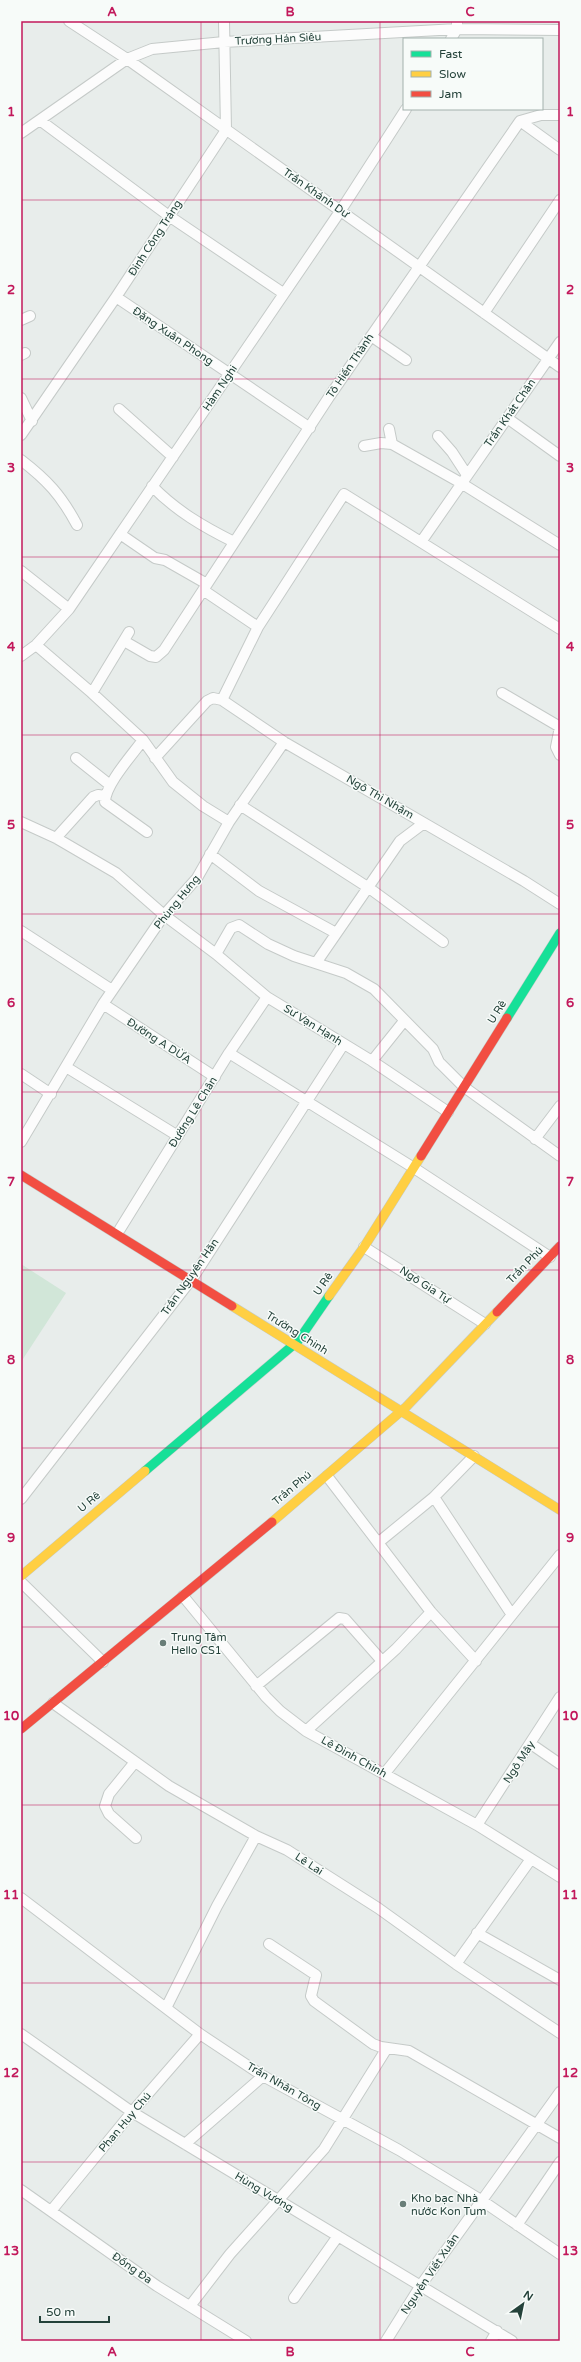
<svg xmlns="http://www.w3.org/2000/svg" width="581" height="2362" viewBox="0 0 581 2362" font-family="'Varela Round',sans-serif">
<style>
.green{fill:#d1e6d8}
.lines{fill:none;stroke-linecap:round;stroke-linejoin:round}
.street-casing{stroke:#c5cac8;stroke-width:12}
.fast-casing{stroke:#c3cbc8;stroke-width:10}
.slow-casing{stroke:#c3cbc8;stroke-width:10}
.jam-casing{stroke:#c3cbc8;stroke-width:10}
.street{stroke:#fcfcfc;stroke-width:10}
.fast{stroke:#16e098;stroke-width:9}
.slow{stroke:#ffcf43;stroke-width:9}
.jam{stroke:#f24e42;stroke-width:9}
.grid{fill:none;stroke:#c2185b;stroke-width:1;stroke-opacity:0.55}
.poi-dot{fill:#697e78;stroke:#f7fbf9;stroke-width:1.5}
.labels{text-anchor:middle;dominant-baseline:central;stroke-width:3;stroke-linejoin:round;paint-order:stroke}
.street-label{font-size:11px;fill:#24423a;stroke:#f7fbf9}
.poi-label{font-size:11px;fill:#24423a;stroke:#f7fbf9;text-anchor:start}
.neatline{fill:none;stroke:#c2185b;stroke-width:1.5}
.grid-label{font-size:13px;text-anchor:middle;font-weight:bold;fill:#c2185b}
</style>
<rect width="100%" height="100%" fill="#e8edeb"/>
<path class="green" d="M21,1264L66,1293L21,1362Z"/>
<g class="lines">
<defs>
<path id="street" d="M69,21L127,59L560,367
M451,39L457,29V21
M41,121L169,216L283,293
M520,121L560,150
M21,133L127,59L152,49L224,42L457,29L560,30
M116,297L310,428
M484,313L560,200
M21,320L30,316
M371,336L406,360
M21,355L25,353
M21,398L32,421
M119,409L173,457
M507,418L560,456
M389,429L392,444
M21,435L116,297L226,130L224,21
M438,436L452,452L467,475
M364,446L381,443L392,444L461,483L560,545
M21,460C47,480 61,495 77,525
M152,486C176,511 204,527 234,542
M120,534L155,558L165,560L207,584
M421,542L560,342
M21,571L69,609
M203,590L258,627L222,700
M258,627L344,494L560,629
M124,641L150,656L156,657L164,650L329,397L520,121L541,115H560
M21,656L36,645L69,609L341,210L406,109
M92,693L129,632
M502,693L560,727L556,747L560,755
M143,740C132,755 105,785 105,802L147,832
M76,758L110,785
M155,758L207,701L213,698L222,700L284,742
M240,805L369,888L443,942
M21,822L56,838L116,873L164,915L216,954L267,997L372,1061L404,1021
M229,822L284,742L524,881L560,904
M56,838L93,797L98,795L105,796
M210,854L259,891L336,933
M21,931L112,990
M216,954L231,928L239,925L268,944L294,956L346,973L374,989L433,1049L439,1062L464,1087L560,1156
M316,963L400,841L424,823
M103,1004L215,1077
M229,1053L414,1168L550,1257
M372,1061L448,1112
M66,1067L178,1136
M21,1074L51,1094
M535,1139L560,1106
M21,1142L103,1004L164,915L197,878L229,822L203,806L173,782L143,740L92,693L36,645
M120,1229L229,1053L267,997
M364,1247L485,1324
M327,1476L431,1612L476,1661
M434,1497L512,1615
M21,1499L194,1276L343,1045
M379,1542L434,1497L474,1456
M21,1582L103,1662
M183,1596L266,1697L280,1711L306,1731L477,1825L560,1877
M256,1686L339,1618L345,1619L382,1661
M53,1703L169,1786L256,1836L287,1850L378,1908L456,1964L560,2033
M306,1731L396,1649L431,1612
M531,1744L560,1764
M135,1762L109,1794L105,1806L109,1814L136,1838
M385,1773L560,1555
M477,1825L560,1697
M21,1898L200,2034L263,2076L399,2150L481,2200L560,2254
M477,1933L560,1980
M269,1944L316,1975L311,1996L314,2001L373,2044L381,2047L409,2051L560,2138
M456,1964L531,1859
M166,2008L217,1906L256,1836
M21,2034L132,2112L512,2341
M185,2144L263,2076
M21,2190L157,2286L246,2341
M51,2211L132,2112L200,2034
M517,2225L560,2162
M294,2298L338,2236
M190,2306L230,2254L324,2149L387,2048
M386,2341L421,2285L560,2092
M491,2341L497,2331"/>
<path id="fast" d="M507,1018L560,933
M145,1471L298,1341L329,1296"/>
<path id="slow" d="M329,1296L364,1247L421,1156
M232,1306L560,1510
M272,1522L406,1407L497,1312
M21,1576L145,1471"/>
<path id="jam" d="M421,1156L507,1018
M21,1175L232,1306
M497,1312L560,1246
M21,1729L272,1522"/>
</defs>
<use href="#street" class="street-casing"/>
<use href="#fast" class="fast-casing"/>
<use href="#slow" class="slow-casing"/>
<use href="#jam" class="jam-casing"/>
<use href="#street" class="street"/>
<use href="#fast" class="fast"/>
<use href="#slow" class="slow"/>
<use href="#jam" class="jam"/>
</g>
<path class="grid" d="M201,21V2341M380,21V2341M21,200H560M21,379H560M21,557H560M21,735H560M21,914H560M21,1092H560M21,1270H560M21,1448H560M21,1627H560M21,1805H560M21,1983H560M21,2162H560"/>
<g class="poi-dot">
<circle cx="163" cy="1643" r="4"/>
<circle cx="403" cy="2204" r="4"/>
</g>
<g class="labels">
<g class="street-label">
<text transform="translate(278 39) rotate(-3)">Trương Hán Siêu</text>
<text transform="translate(316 193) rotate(35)">Trần Khánh Dư</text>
<text transform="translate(155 238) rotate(-57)">Đinh Công Tráng</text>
<text transform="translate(173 336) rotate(34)">Đặng Xuân Phong</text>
<text transform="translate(350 366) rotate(-56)">Tô Hiến Thành</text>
<text transform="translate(220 388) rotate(-56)">Hàm Nghi</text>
<text transform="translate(510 413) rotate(-55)">Trần Khát Chân</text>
<text transform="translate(380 797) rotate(30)">Ngô Thì Nhậm</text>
<text transform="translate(177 902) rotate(-51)">Phùng Hưng</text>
<text transform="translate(497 1012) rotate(-58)">U Rê</text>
<text transform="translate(313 1025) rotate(32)">Sư Vạn Hạnh</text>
<text transform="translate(159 1041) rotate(33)">Đường A DỪA</text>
<text transform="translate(193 1112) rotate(-58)">Đường Lê Chân</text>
<text transform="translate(525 1265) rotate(-46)">Trần Phú</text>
<text transform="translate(190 1277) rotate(-55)">Trần Nguyên Hãn</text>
<text transform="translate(323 1284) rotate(-55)">U Rê</text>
<text transform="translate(425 1285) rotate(33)">Ngô Gia Tự</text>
<text transform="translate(297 1333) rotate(32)">Trường Chinh</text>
<text transform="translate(292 1488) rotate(-40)">Trần Phú</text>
<text transform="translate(89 1502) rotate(-40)">U Rê</text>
<text transform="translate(354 1757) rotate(29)">Lê Đình Chính</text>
<text transform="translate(519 1762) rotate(-57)">Ngô Mây</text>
<text transform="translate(309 1864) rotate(33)">Lê Lai</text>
<text transform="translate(284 2086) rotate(30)">Trần Nhân Tông</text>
<text transform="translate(125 2122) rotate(-50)">Phan Huy Chú</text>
<text transform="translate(264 2192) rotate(31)">Hùng Vương</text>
<text transform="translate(132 2268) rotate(35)">Đống Đa</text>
<text transform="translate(430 2274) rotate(-56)">Nguyễn Viết Xuân</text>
</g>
<g class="poi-label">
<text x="171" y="1637">Trung Tâm<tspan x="171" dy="13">Hello CS1</tspan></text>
<text x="411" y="2198">Kho bạc Nhà<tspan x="411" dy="13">nước Kon Tum</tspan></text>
</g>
</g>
<rect width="581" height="2362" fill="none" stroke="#f7fbf9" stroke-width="44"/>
<rect x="403" y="38" width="140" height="72" fill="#f7fbf9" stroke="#a3b1ad"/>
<rect x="411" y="51" width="20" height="6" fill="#16e098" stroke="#a3b1ad"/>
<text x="439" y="58" font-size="12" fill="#24423a">Fast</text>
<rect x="411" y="71" width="20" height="6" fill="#ffcf43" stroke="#a3b1ad"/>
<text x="439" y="78" font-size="12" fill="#24423a">Slow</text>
<rect x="411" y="91" width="20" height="6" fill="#f24e42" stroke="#a3b1ad"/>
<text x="439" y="98" font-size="12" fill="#24423a">Jam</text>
<g transform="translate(523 2304) rotate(33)" stroke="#f7fbf9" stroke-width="3" paint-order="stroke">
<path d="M0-3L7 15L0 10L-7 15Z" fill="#24423a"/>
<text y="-6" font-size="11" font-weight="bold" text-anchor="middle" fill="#24423a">N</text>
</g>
<path d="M40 2316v6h69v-6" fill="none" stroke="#24423a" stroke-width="2"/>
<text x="46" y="2316" font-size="12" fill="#24423a" stroke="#f7fbf9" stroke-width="3" paint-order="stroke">50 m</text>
<rect x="22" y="22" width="537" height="2318" class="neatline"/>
<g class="grid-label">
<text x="112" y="16">A</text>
<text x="290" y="16">B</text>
<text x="470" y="16">C</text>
<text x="11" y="116">1</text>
<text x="570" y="116">1</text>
<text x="11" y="294">2</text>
<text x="570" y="294">2</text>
<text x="11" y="472">3</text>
<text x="570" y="472">3</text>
<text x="11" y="651">4</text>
<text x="570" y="651">4</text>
<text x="11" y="829">5</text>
<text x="570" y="829">5</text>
<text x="11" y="1007">6</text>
<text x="570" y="1007">6</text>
<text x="11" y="1186">7</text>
<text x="570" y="1186">7</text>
<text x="11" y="1364">8</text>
<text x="570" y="1364">8</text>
<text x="11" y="1542">9</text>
<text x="570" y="1542">9</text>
<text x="11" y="1720">10</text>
<text x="570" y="1720">10</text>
<text x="11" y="1899">11</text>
<text x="570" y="1899">11</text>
<text x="11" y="2077">12</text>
<text x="570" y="2077">12</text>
<text x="11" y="2255">13</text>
<text x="570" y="2255">13</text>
<text x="112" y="2356">A</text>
<text x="290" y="2356">B</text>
<text x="470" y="2356">C</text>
</g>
</svg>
